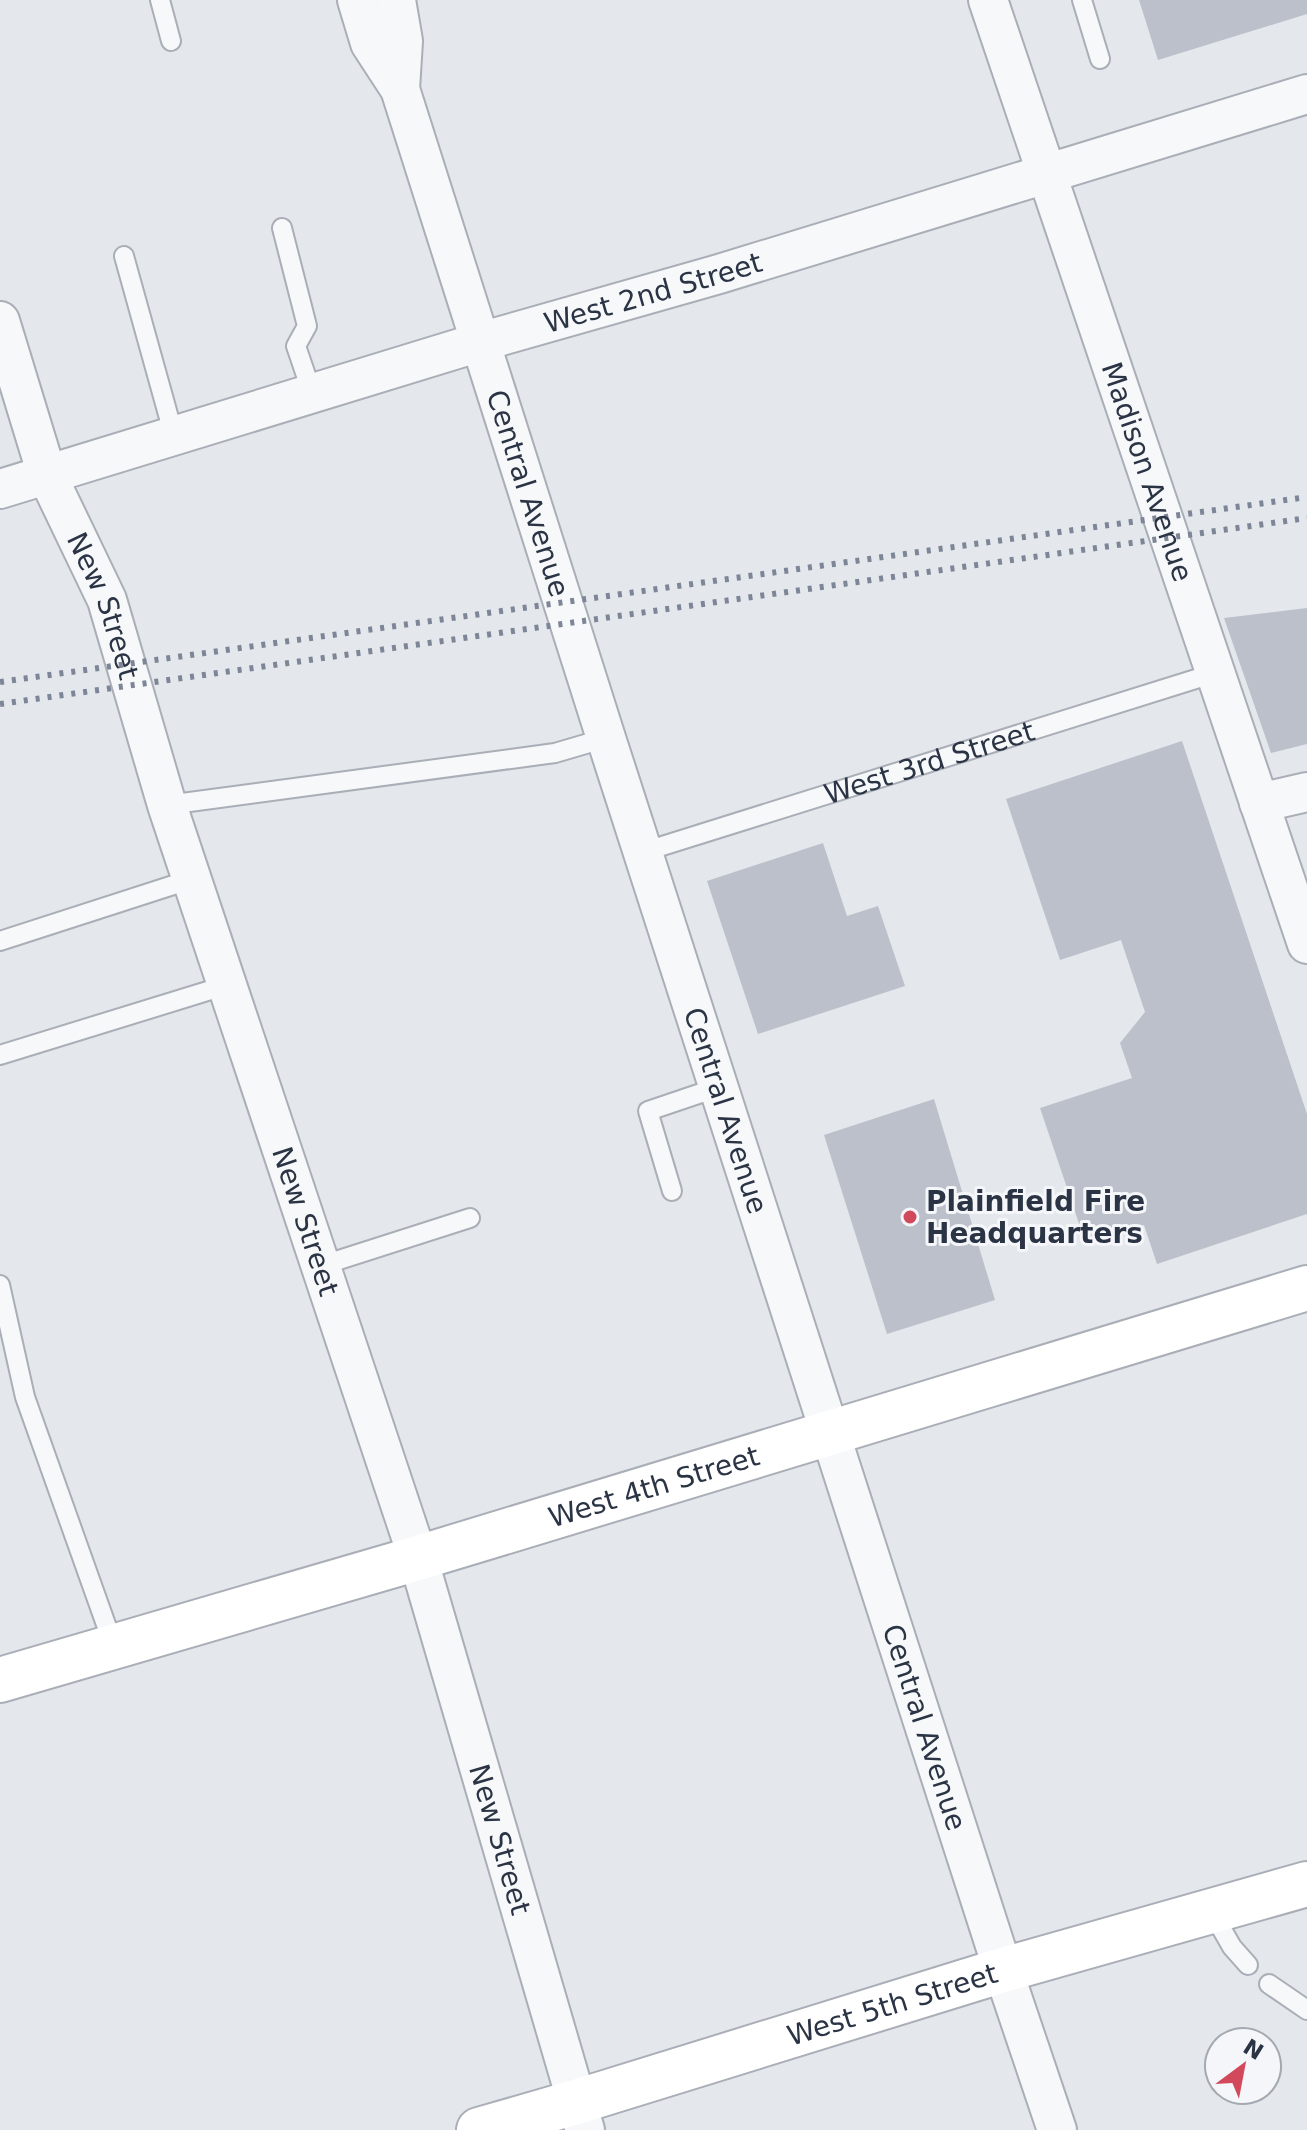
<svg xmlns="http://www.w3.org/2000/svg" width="1307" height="2130" viewBox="0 0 1307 2130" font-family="'DejaVu Sans',sans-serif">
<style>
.building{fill:#bbc0ca}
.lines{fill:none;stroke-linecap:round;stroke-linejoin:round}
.lane-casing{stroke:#a9aeb7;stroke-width:22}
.street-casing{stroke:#a9aeb7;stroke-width:42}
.secondary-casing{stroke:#a9aeb7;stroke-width:48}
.lane{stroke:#f7f8fa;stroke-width:18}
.street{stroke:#f7f8fa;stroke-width:38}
.secondary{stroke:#fff;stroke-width:44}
.rail{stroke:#7d8696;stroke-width:6;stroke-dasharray:4 8;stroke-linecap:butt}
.poi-dot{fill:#d1495b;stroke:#f4f6f9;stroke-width:3}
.labels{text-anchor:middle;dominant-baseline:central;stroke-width:6;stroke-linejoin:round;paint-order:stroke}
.street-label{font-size:28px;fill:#2b3445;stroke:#f4f6f9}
.poi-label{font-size:28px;font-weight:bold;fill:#2b3445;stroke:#f4f6f9;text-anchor:start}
</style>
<rect width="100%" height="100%" fill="#e4e7ec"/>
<path class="building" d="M1139,0H1307V14L1158,60Z
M1307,608V744L1271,753L1224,618Z
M1182,741L1307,1114V1214L1157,1264L1144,1225L1086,1244L1040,1108L1132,1078L1120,1043L1145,1012L1121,940L1060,960L1006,799Z
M823,843L847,916L878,906L905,986L758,1034L707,881Z
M934,1099L995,1300L887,1334L824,1135Z"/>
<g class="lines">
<defs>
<g id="lane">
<path d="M160,0L171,41"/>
<path d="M1082,0L1100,59"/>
<path d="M282,228L307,326L296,346L312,393"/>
<path d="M124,256L174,436"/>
<path d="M167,805L555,753L606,738"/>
<path id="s1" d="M643,852L1215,673"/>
<path d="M0,941L192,879"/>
<path d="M0,1055L227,985"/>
<path d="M672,1191L648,1111L719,1087"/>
<path d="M320,1266L470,1218"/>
<path d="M0,1285L25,1397L114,1647"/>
<path d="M1212,1912L1232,1947L1248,1965"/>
<path d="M1269,1984L1307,2010"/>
</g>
<g id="street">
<path id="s2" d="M357,0L370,43L400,89L606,738L1003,1970L1057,2130"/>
<path d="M396,0L403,41L400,89"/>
<path id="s3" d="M988,0L1307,944"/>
<path id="s4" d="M0,321L47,475L107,600L167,805L418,1558L585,2130"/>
<path id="s5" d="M0,489L480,342L719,274L1307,94"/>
<path d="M1259,803L1307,792"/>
</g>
<g id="secondary">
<path id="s6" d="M0,1680L418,1558L1307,1288"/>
<path id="s7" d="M479,2130L576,2102L1003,1970L1307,1884"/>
</g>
</defs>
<use href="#lane" class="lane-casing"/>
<use href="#street" class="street-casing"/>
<use href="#secondary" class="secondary-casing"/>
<use href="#lane" class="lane"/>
<use href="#street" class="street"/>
<use href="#secondary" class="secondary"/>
<path class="rail" d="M0,682L1307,497
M0,704L1307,518"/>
</g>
<circle class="poi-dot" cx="910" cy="1217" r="8"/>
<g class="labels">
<g class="street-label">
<text stroke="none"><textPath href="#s5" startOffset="682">West 2nd Street</textPath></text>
<text stroke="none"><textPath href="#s3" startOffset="498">Madison Avenue</textPath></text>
<text stroke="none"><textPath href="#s2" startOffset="524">Central Avenue</textPath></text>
<text stroke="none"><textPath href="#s4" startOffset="304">New Street</textPath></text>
<text stroke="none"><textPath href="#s1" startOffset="300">West 3rd Street</textPath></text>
<text stroke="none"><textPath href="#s2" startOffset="1172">Central Avenue</textPath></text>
<text stroke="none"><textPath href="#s4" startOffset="952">New Street</textPath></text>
<text stroke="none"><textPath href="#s6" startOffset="682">West 4th Street</textPath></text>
<text stroke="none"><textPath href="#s2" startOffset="1820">Central Avenue</textPath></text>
<text stroke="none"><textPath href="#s4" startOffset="1600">New Street</textPath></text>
<text stroke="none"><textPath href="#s7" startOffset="432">West 5th Street</textPath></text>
</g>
<g class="poi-label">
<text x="926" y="1201">Plainfield Fire<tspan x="926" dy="32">Headquarters</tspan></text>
</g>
</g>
<g transform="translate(1243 2066) rotate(32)"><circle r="38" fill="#f4f6f9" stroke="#a4a8b1" stroke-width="2"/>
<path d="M0-6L14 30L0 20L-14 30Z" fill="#d1495b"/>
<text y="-12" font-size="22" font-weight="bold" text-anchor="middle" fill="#2b3445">N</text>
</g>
</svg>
